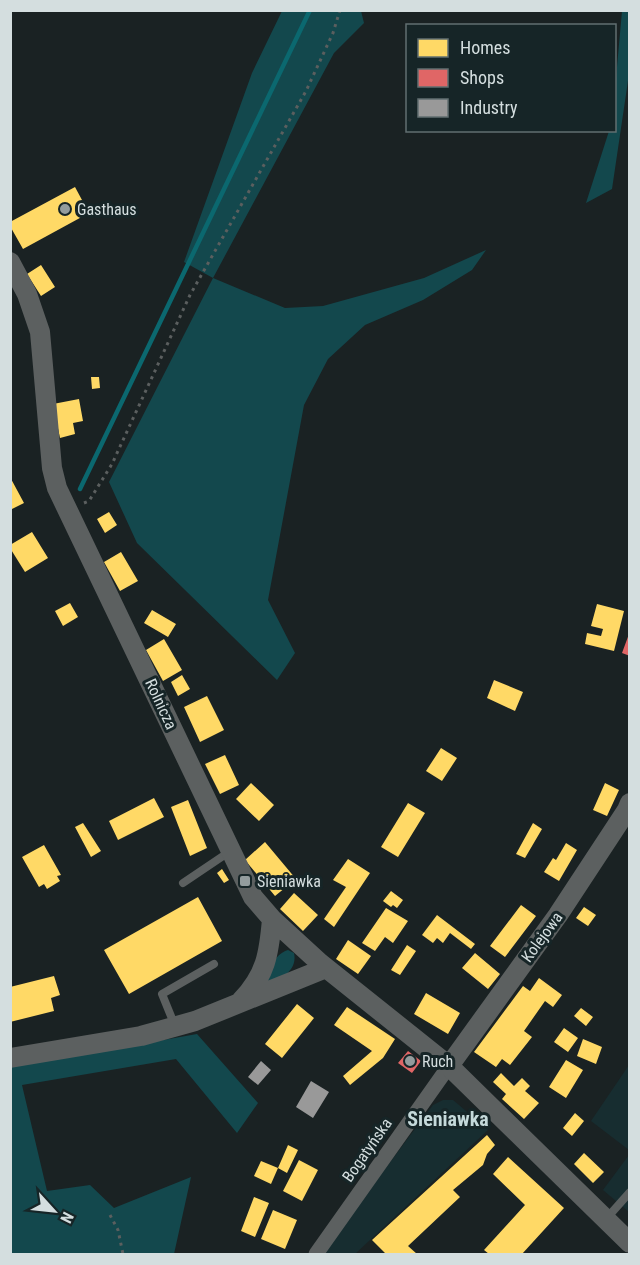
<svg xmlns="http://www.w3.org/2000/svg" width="640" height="1265" viewBox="0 0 640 1265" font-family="'Roboto Condensed',sans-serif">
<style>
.built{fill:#172d30}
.green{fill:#13484d}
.homes{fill:#ffd966}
.shops{fill:#e06666}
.industry{fill:#999}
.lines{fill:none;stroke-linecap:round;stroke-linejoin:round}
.stream{stroke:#0b686f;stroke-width:4.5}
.path{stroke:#5b5f5f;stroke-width:3;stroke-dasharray:3 4.5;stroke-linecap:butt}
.service{stroke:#5c6060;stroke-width:8}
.minor{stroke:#5c6060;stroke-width:15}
.tertiary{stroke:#5c6060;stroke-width:20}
.poi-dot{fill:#939c9d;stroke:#162527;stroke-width:2}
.labels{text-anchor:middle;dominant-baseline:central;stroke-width:6;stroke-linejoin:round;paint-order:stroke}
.poi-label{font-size:16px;fill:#d4dedf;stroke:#162527;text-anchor:start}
.street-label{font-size:16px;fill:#d4dedf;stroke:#162527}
.quarter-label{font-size:20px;font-weight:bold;fill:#c5d9da;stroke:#162527}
</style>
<rect width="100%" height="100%" fill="#1a2223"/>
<path class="built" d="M629,1065V1150L591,1121Z
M443,1100H453L459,1105L488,1130L355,1254H321L433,1105Z
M629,1155V1212L603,1190Z"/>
<path class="green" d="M282,11H361L364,23L334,53L213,278L285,308L323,306L424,278L486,250L472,270L423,300L365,325L328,359L304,405L268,600L295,653L277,680L137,543L109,482L213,278L184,262L252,73Z
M622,11H629V74L612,189L586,203L609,131L614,130L615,89Z
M288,950L294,953C298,972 279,979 265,986C270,972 272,955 288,950Z
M197,1034L258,1103L237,1133L176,1059L22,1085L47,1191L90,1185L114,1208L191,1177L174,1254H11V1067Z"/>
<path class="homes" d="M75,187L89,213L23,249L10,226V222Z
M41,265L55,287L41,296L27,274Z
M91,377H99L100,388L92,389Z
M79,399L83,421L73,423L75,434L60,438L53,404Z
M10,477L24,503L10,510Z
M109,512L117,525L105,533L97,519Z
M32,532L48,558L25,572L10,548V545Z
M121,552L138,581L120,591L104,562Z
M70,603L78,617L63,626L55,611Z
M597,604L624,611L614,651L585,644L587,633L601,636L603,629L591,626Z
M152,610L176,624L168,637L144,623Z
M164,639L182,670L163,681L146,650Z
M182,675L190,689L178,696L171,682Z
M494,680L523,692L515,711L487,698Z
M207,696L224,730L200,742L184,707Z
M441,748L457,758L442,781L426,771Z
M225,755L239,785L220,794L205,764Z
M251,783L274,805L259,821L236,799Z
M605,783L619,790L607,816L593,810Z
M154,798L164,817L118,840L109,821Z
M188,800L207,848L190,856L171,807Z
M408,803L425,813L398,857L381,847Z
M83,823L101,851L91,857L75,827Z
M533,823L542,829L525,858L516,854Z
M265,842L296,879L275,896L245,860Z
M566,843L577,850L559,881L544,872L553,858L556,860Z
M44,845L61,875L57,876L60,881L47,889L44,884L39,887L22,857Z
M348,859L370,873L334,927L324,919L346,887L333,880Z
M222,869L229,880L224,883L217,873Z
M391,891L403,900L397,908L393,905L391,907L383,901Z
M294,893L318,915L303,931L280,909Z
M198,897L222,941L129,994L104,950Z
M521,905L536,916L505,957L490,946Z
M584,907L596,915L588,926L576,918Z
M386,908L408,921L393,943L385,937L375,951L362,943Z
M437,915L475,944L471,949L450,933L443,943L437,938L433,943L422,935Z
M348,940L371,956L358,974L336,959Z
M407,945L416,951L400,975L391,970Z
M475,953L500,974L488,989L462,968Z
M54,976L60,995L51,998L54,1011L10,1022V987Z
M539,978L562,995L553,1007L545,1001L524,1031L532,1037L510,1065L502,1059L496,1067L474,1052L523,986L530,991Z
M426,993L460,1013L448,1034L414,1014Z
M297,1004L314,1018L282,1058L265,1044Z
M347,1007L395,1039L383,1058L350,1085L343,1076L372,1051L334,1025Z
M581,1008L593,1017L586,1026L574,1016Z
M564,1028L578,1038L568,1052L554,1042Z
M583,1039L602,1047L596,1064L577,1056Z
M566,1060L583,1070L566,1098L549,1087Z
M501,1073L514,1086L522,1078L530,1086L525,1091L539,1103L524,1119L502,1099L506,1094L493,1082Z
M575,1113L584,1121L572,1136L563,1128Z
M487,1135L495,1145L487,1154L483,1165L453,1190L460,1197L408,1246L417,1254H386L372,1240Z
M288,1145L298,1150L287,1173L278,1168Z
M584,1153L604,1172L593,1183L574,1164Z
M508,1157L564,1208L522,1254H489L484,1250L525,1205L493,1174Z
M299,1160L318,1170L302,1201L283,1191Z
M261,1161L278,1168L271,1184L254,1176Z
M254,1197L269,1203L255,1237L241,1231Z
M273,1210L297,1220L285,1249L261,1239Z"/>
<path class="shops" d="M629,634H630V656L622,653Z
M408,1051L421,1061L412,1073L398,1063Z"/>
<path class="industry" d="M261,1061L271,1070L258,1085L248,1077Z
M311,1081L329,1092L313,1118L296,1107Z"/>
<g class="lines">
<path class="stream" d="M80,489L310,10"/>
<path class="path" d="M84,503L89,501L112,464L190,295L306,91L333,33L340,10
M110,1215L118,1230L123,1254"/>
<path class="service" d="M183,883L229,852
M175,1026L162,994L214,964
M606,1219L630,1192"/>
<path class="minor" d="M316,1254L449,1066"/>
<path class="tertiary" d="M10,262L27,294L40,332L52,468L57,488L253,897L272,919L320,963L449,1066L630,1243
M241,1001C266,975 269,954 272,919
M10,1058L141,1036L195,1021L326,968
M449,1066L558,915L627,810L630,803"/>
</g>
<g class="poi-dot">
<circle cx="65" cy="209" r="6"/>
<rect x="239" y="875" width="12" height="12" rx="3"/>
<circle cx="410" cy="1061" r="6"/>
</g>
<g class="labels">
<g class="poi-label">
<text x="77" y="209">Gasthaus</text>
<text x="257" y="881">Sieniawka</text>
<text x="422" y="1061">Ruch</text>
</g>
<g class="street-label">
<text transform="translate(161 704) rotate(65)">Rolnicza</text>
<text transform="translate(542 937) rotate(-54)">Kolejowa</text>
<text transform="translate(367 1150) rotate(-55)">Bogatyńska</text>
</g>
<g class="quarter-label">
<text x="448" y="1119">Sieniawka</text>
</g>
</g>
<rect width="640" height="1265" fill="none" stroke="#d4dedf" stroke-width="24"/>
<rect x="406" y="24" width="210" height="108" fill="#162527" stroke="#626f71" stroke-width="1.5"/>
<rect x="418" y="39" width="30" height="18" fill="#ffd966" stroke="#626f71" stroke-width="1.5"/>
<text x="460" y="54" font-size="18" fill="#d4dedf">Homes</text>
<rect x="418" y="69" width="30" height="18" fill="#e06666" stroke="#626f71" stroke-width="1.5"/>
<text x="460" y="84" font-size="18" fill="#d4dedf">Shops</text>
<rect x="418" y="99" width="30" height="18" fill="#999999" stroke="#626f71" stroke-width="1.5"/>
<text x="460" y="114" font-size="18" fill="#d4dedf">Industry</text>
<g transform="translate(54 1211) rotate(117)" stroke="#162527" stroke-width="4.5" paint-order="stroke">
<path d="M0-4.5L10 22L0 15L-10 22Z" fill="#d4dedf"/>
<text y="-9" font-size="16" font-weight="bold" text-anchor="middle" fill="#d4dedf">N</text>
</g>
</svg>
